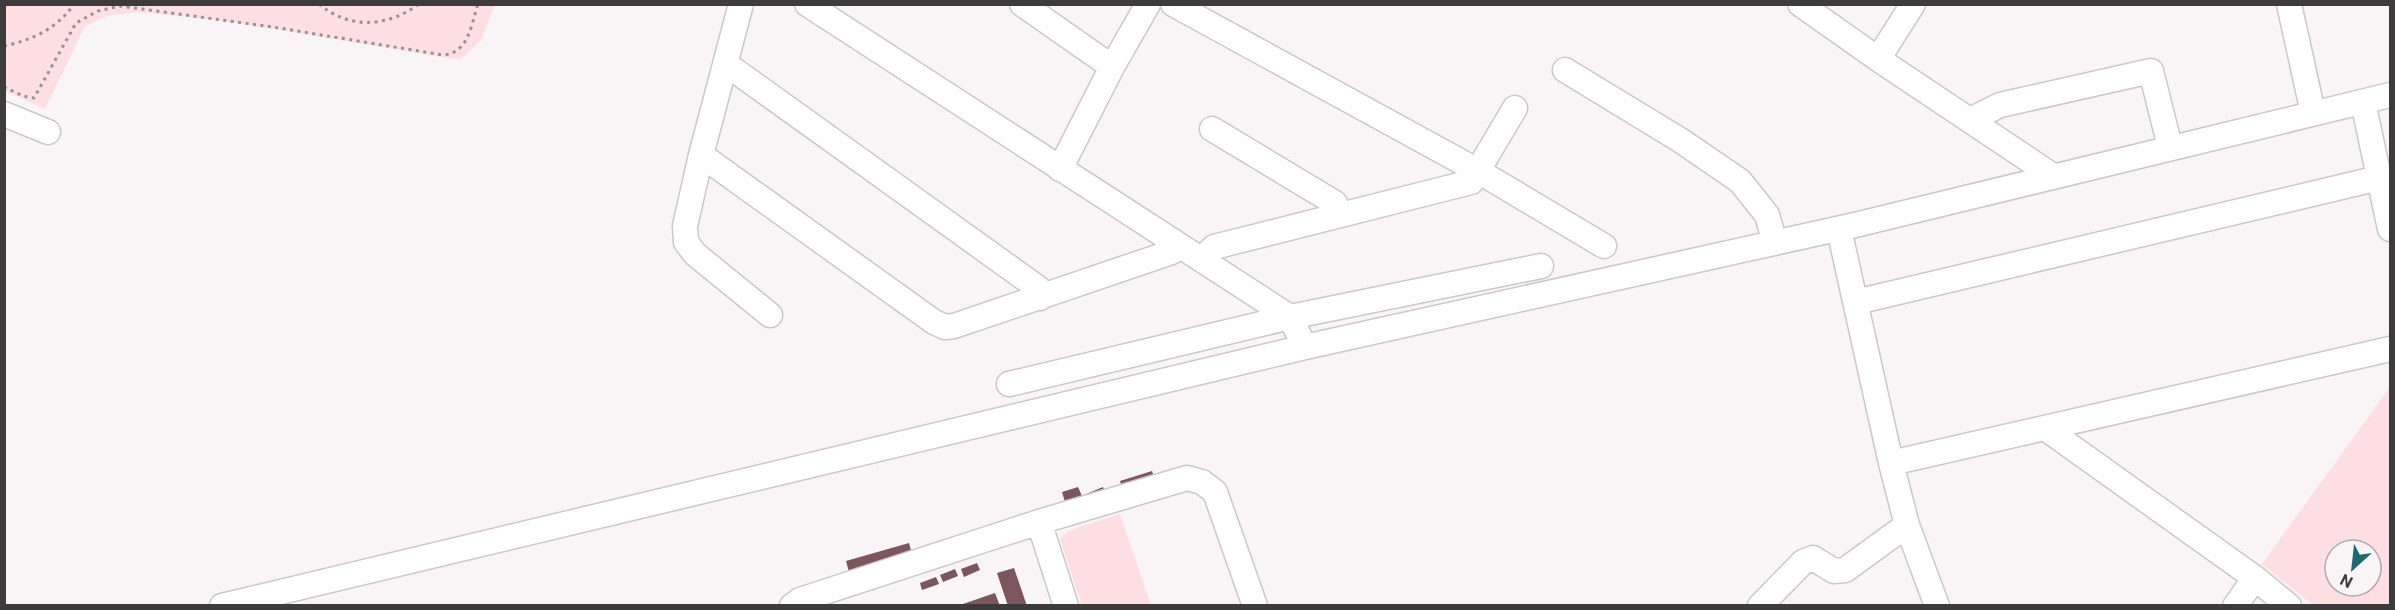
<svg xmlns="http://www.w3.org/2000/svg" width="2395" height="610" viewBox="0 0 2395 610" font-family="Roboto,sans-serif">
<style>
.green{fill:#fcdee3;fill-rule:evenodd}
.building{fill:#7b565d}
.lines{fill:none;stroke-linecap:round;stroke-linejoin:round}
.minor-casing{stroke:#ccc8c9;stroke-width:27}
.path{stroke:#959292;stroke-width:3;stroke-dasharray:3 4.5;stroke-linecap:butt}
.minor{stroke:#fff;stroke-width:24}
</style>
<rect width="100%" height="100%" fill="#f9f4f5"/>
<path class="green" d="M5,4H495V5L481,40L460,60L226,21L137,12L107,16L85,26L45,109L5,91Z
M2390,387V605H2313L2262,564ZM2335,550H2371V586H2335Z
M1120,514L1151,605H1082L1060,539L1068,531Z"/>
<path class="building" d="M1152,471L1154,477L1122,487L1120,481Z
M1078,487L1082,496L1065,502L1062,492Z
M1103,487L1106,494L1087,501L1084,495Z
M909,543L912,554L849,572L846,561Z
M977,563L980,570L964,577L961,569Z
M1014,568L1027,606H1008L997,573Z
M955,569L958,576L943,582L940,575Z
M936,577L939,584L922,590L920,583Z
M995,593L1000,606H960V605Z"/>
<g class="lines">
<defs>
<path id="minor" d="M741,4L701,155L685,226L686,242L695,254L770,315
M807,4L1290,317L1305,347
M1022,4L1112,67
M1173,4L1478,171L1604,246
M1800,4L1878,59
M1913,4L1878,59L2053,176
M2289,4L2313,113
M726,64L1038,288L1040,298
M1565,70L1680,140L1740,181L1767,215L1775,243
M2363,102L2390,229
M4,114L48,132
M1970,120L2000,105L2151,71L2170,147
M1212,129L1335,203L1340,214
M701,155L934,322L945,327L954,326L1172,252L1178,245
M1060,169L1112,67L1148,4
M1839,229L1891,463L1907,525L1937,606
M1202,259L1214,247L1471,182L1515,108
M1856,302L2379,178
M1009,384L1290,317L1541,266
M2045,428L2255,578L2289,606
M1891,463L2390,349
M1039,522L1066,606
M222,606L1305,347L1855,225L2390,95
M792,606L800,600L1039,522L1187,478L1202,482L1215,492L1255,606
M1760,606L1803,562L1813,558L1834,571L1845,570L1907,525
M2235,606L2255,578"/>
</defs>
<use href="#minor" class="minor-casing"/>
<path class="path" d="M319,4C350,30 388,27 419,4
M4,46C32,40 57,29 74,4
M4,87L23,96L34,98L76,23L98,11L120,6L273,27L443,55C469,53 471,25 478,4"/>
<use href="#minor" class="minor"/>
</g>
<rect width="2395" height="610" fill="none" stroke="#3d3b3b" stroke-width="12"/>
<g transform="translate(2353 568) rotate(207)"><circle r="28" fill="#f9f4f5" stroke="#aeaaab" stroke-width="1.5"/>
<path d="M0-4.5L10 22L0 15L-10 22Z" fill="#1d696f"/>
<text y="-9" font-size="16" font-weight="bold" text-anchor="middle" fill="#3d3b3b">N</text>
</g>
</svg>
